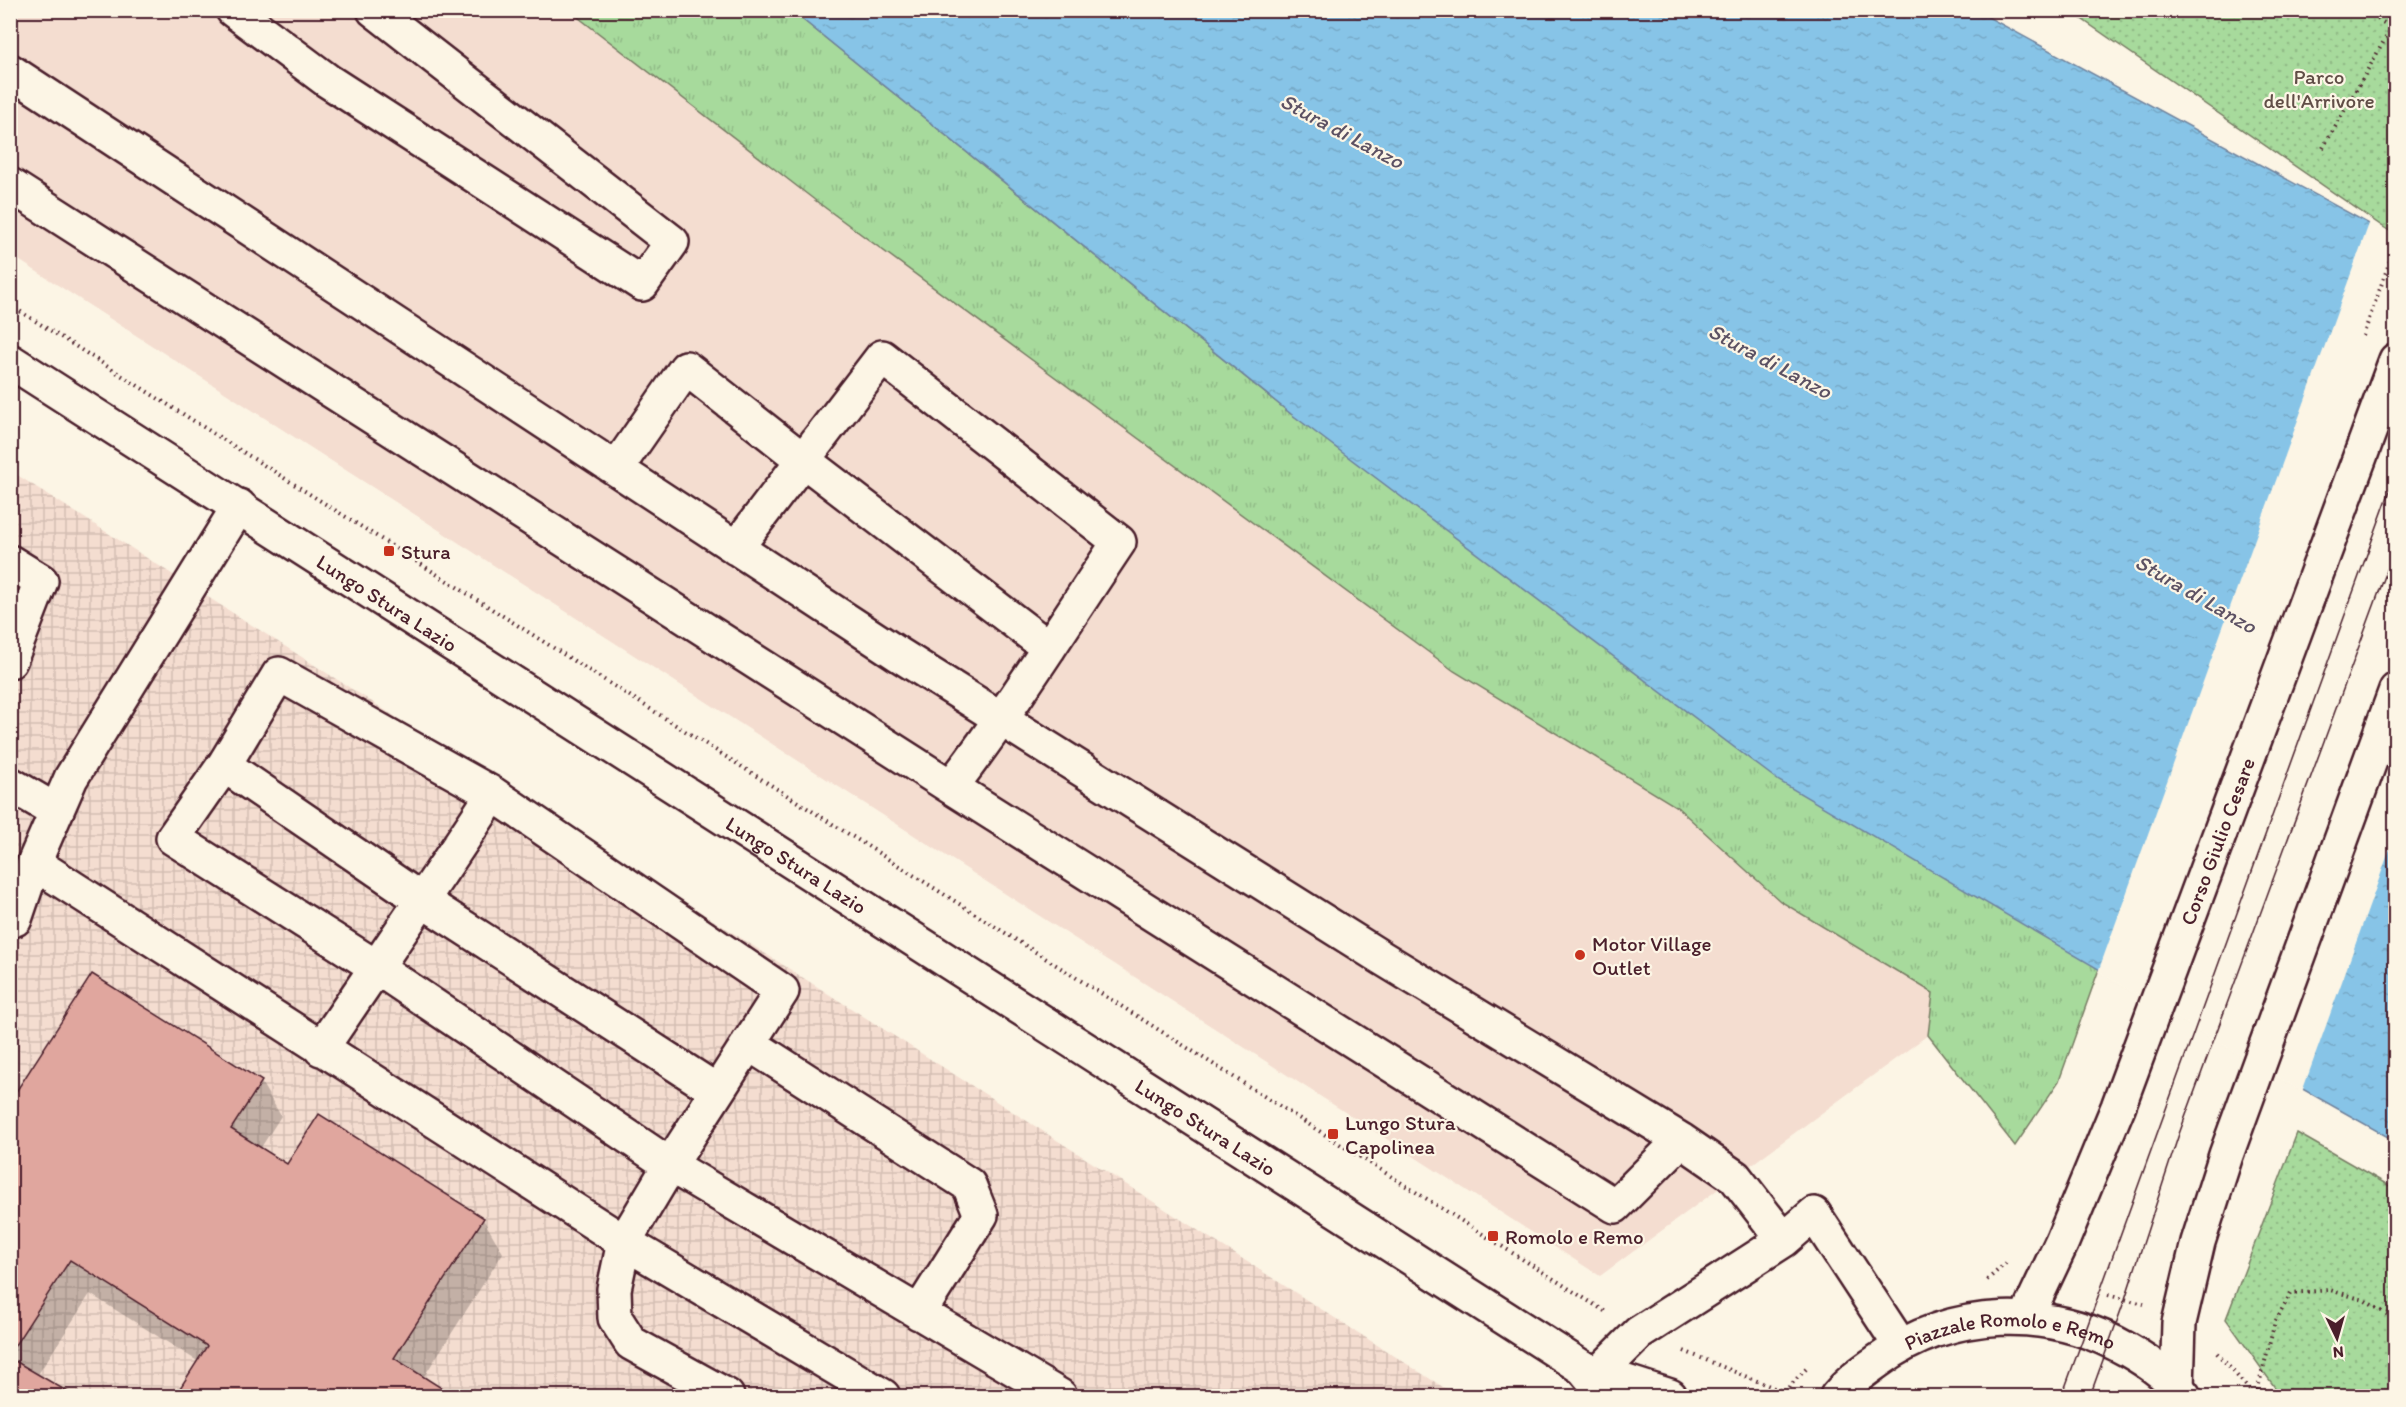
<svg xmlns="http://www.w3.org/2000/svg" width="2406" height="1407" viewBox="0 0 2406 1407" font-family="Itim,sans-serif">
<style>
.built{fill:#f4ddd0}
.industrial{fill:url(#industrial-grid)}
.grass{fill:url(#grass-tufts);stroke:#787c64;stroke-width:1.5}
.park{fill:url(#park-dots);stroke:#787c64;stroke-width:1.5}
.water{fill:url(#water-ripples);stroke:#6f829c;stroke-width:1.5}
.pier{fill:#fcf5e5}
.shadow{fill:#0003}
.building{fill:#e0a69e;stroke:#4a1f2b;stroke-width:1.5}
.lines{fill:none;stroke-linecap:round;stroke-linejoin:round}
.minor-casing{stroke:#4a1f2b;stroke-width:38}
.major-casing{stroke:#4a1f2b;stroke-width:38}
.path{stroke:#4a1f2b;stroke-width:4;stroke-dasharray:1.5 4.5;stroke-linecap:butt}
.minor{stroke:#fcf5e5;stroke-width:33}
.major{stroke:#fcf5e5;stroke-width:33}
.tram{stroke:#4a1f2b;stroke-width:1.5}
.poi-dot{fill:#c8321e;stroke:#fcf5e5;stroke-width:2}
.labels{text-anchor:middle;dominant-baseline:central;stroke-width:4.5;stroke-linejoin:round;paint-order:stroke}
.park-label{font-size:21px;fill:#614e47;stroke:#fcf5e5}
.poi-label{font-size:21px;fill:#4a1f2b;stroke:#fcf5e5;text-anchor:start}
.street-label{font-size:21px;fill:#4a1f2b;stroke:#fcf5e5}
.water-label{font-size:22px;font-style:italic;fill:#5c5163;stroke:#fcf5e5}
</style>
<defs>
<pattern id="industrial-grid" width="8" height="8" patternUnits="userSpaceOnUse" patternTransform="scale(1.5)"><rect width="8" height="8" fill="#f4ddd0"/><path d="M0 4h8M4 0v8" fill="none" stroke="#d3bdb3"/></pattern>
<pattern id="grass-tufts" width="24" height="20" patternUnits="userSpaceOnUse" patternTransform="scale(1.5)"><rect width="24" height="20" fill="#a7da9c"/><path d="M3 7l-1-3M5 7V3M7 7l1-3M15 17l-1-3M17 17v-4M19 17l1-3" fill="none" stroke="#91bb87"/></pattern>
<pattern id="park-dots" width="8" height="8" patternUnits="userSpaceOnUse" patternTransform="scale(1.5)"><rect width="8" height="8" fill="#a7da9c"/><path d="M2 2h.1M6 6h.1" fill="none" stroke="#91bb87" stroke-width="1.8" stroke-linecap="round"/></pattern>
<pattern id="water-ripples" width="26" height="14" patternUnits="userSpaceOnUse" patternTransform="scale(1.5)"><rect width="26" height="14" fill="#87c4e7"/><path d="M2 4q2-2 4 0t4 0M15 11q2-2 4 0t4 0" fill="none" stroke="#76a8c6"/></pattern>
</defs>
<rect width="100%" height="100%" fill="#fcf5e5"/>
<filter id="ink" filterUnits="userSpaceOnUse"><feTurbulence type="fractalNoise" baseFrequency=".0167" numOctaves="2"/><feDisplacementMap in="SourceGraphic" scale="12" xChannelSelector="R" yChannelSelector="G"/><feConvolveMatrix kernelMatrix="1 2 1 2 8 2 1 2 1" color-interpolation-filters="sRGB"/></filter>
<g filter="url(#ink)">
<path class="built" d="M10,11H570L816,201L1677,807L1780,901L1933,993L1928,1035L1600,1276L11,255Z"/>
<path class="industrial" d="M11,471L1457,1396H11Z"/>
<path class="grass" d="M570,11H792L1291,414L2099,969L2059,1081L2015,1146L1928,1035L1933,993L1780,901L1677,807L1454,671L816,201Z"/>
<path class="park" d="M2070,11H2395V235Z
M2297,1133L2395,1189V1396H2281L2226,1319Z"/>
<path class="water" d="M792,11H1977L2395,238V1141L2299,1087L1779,781L1291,414Z"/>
<path class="pier" d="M2370,221L2396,235L2395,835L2302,1092L2098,972Z"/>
<path class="shadow" d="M261,1082L281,1116L260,1149L288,1166L483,1219L503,1253L423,1378L452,1396H177L199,1362L90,1294L37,1376L72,1396H10V1103Z"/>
<path class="building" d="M92,974L262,1081L231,1129L287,1164L319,1114L484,1218L394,1358L454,1396H175L207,1346L70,1260L10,1353V1101Z
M10,1358L75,1396H10Z"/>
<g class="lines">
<defs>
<path id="minor" d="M233,10L328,81L642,284L672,242L374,10
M10,71L898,654L1382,958L1681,1140L1735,1177L1784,1240
M10,185L951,787L1615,1206L1681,1140
M616,469L686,368L803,460L736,548
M10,562L41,581L10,661
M224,765L423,901L717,1091
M10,784L56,811
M951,787C1011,709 1064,624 1119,542L882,357L803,460L1049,648
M34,863L624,1242L883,1396
M10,921L15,919L34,863L71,778L239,506
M748,1043L969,1185L981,1215L919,1313
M321,1049C378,964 437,880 493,794
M1600,1372L1639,1333L1784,1240L1814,1214L1900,1345
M727,1396L631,1343L615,1318L614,1289L624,1242L670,1165L782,991L493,794L279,674L224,765L173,838L376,967L670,1165L1060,1396"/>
<g id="major">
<path id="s1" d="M10,361L1583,1368L1606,1396"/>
<path id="s2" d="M2026,1318L2062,1242L2118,1107L2396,360"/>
<path d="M1583,1368L1670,1396"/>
<path d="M2177,1388L2179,1323L2198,1242L2226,1155L2396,690"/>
<path id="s3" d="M1837,1396C1849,1381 1863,1372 1878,1361C1952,1307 2049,1305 2128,1350C2149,1362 2170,1377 2184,1396"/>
</g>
</defs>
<use href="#minor" class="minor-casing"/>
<use href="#major" class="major-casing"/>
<path class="path" d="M2362,10L2396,30
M2323,148L2392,27
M10,305L1606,1312
M2363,336L2396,244
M1987,1280L2008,1261
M2108,1295L2144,1304
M1684,1351L1784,1392
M2217,1353L2255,1396
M1780,1396L1807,1368
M2256,1396L2275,1322L2291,1293L2330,1290L2364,1300L2396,1320"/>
<use href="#minor" class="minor"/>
<use href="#major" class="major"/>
<path class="tram" d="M2062,1396L2396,474
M2090,1396L2125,1299L2179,1134L2396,546"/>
</g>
</g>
<g class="poi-dot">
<rect x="383" y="545" width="12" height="12" rx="3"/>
<circle cx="1580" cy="955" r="6"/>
<rect x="1327" y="1128" width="12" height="12" rx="3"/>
<rect x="1487" y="1230" width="12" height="12" rx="3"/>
</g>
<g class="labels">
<g class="park-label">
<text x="2319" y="76">Parco<tspan x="2319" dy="24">dell'Arrivore</tspan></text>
</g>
<g class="poi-label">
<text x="401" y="551">Stura</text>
<text x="1592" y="943">Motor Village<tspan x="1592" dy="24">Outlet</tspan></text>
<text x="1345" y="1122">Lungo Stura<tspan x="1345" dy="24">Capolinea</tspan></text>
<text x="1505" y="1236">Romolo e Remo</text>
</g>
<g class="street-label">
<text stroke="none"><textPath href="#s1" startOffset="448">Lungo Stura Lazio</textPath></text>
<text stroke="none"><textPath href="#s2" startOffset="514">Corso Giulio Cesare</textPath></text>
<text stroke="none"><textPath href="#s1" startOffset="934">Lungo Stura Lazio</textPath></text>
<text stroke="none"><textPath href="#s1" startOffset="1420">Lungo Stura Lazio</textPath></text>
<text stroke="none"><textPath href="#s3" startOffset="195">Piazzale Romolo e Remo</textPath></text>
</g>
<g class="water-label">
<text transform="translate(1342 131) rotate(28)">Stura di Lanzo</text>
<text transform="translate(1770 361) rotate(28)">Stura di Lanzo</text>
<text transform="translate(2196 594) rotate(30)">Stura di Lanzo</text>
</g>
</g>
<rect width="2406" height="1407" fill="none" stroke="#fcf5e5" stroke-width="36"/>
<rect x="18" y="18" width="2370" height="1371" fill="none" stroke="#4a1f2b" stroke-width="2" filter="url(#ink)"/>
<g transform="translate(2337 1338) rotate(175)" stroke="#fcf5e5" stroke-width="4.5" paint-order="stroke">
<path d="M0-4.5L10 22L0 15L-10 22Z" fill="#4a1f2b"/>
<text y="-9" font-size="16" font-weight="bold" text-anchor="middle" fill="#4a1f2b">N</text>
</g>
</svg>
